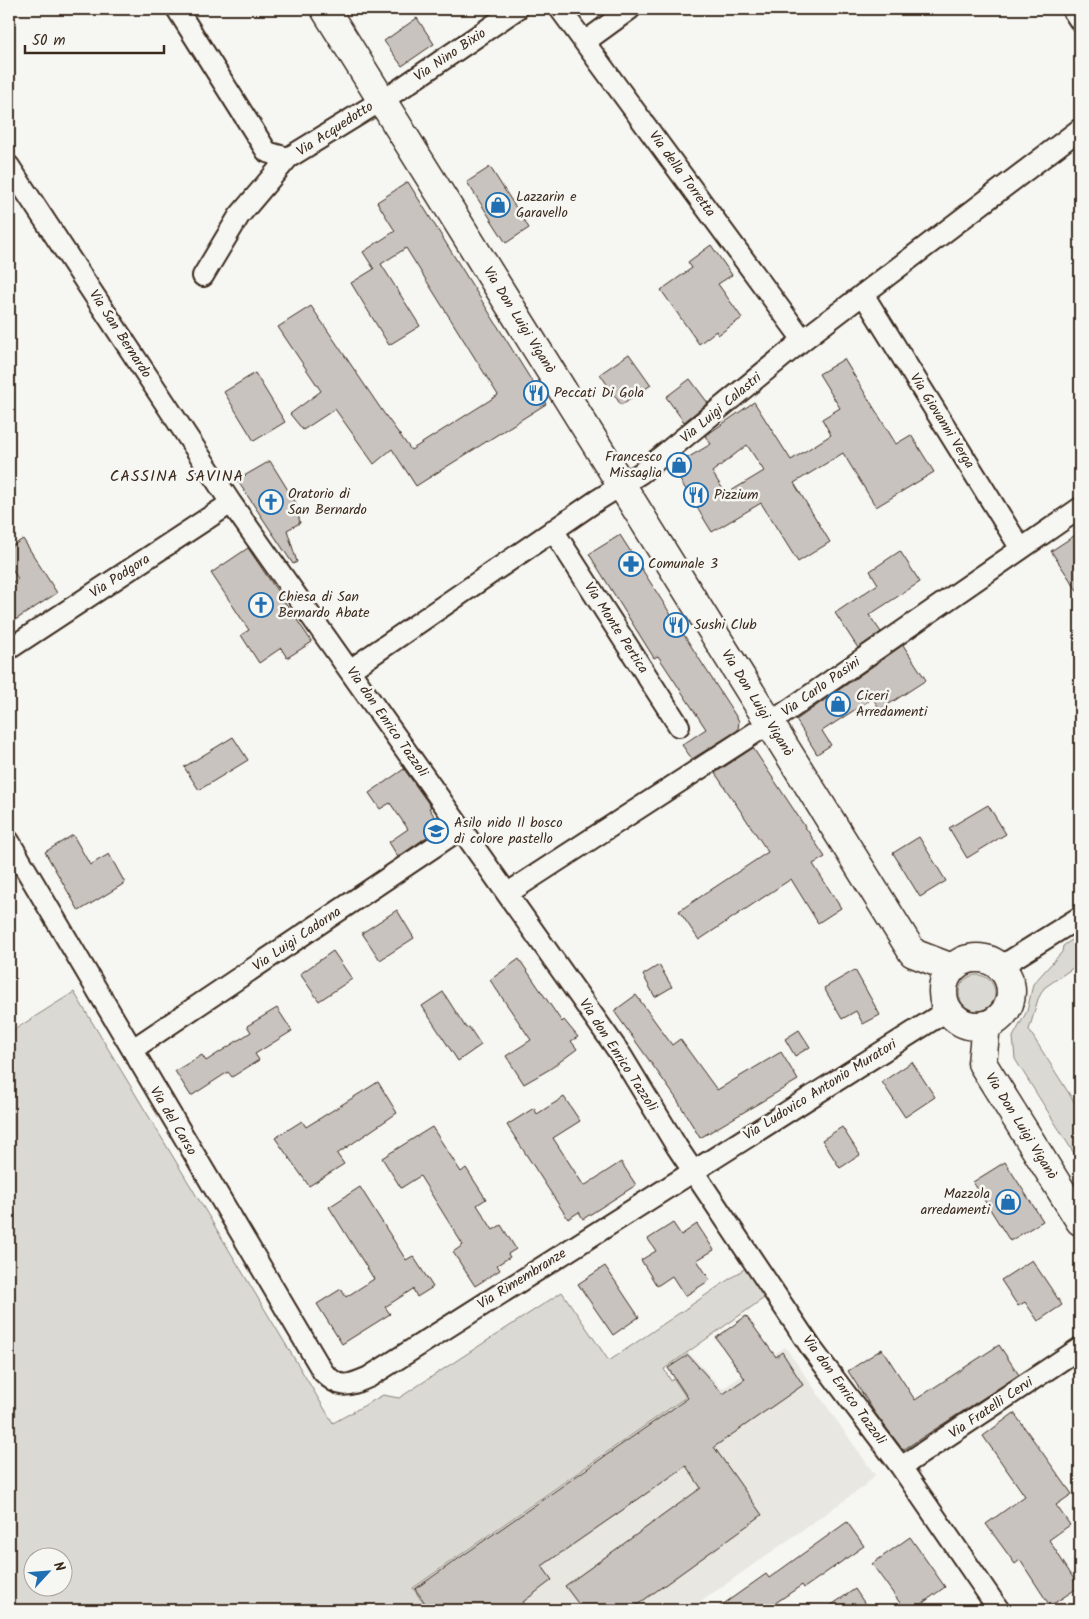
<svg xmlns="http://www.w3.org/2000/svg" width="1089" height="1619" viewBox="0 0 1089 1619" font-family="Kalam,sans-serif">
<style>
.built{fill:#e8e7e2}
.green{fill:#dad9d3;stroke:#8a8278;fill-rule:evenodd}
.building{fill:#c8c3be;stroke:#3b2a1e;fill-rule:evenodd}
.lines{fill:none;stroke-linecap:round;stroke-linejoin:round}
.street-casing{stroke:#3b2a1e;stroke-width:24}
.secondary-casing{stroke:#3b2a1e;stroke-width:31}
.street{stroke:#f6f6f2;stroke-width:20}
.secondary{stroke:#f6f6f2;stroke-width:28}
.labels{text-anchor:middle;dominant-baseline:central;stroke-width:5;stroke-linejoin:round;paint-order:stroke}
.street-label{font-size:14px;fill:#3b2a1e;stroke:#f6f6f2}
.poi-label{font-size:14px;fill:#3b2a1e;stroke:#f6f6f2;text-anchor:start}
.quarter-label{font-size:16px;letter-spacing:1px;fill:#3b2a1e;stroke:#f6f6f2}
</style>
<rect width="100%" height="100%" fill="#f6f6f2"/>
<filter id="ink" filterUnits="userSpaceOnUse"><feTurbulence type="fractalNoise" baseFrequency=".02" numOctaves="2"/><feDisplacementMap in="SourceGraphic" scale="10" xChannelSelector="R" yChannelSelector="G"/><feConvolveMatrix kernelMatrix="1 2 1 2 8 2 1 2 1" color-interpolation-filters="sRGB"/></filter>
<g filter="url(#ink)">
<path class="built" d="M785,1347L875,1475L863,1487L689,1610H429L413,1589L686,1398L667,1367L688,1352L722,1389Z"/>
<path class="green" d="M1080,934V963L1044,988L1038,999L1029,1030L1080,1111V1163L1015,1059L1013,1037L1027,1011L1033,984L1062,952L1063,946Z
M959 993a18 18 0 1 1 36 0a18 18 0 1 1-36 0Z
M74,992L333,1423L383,1395L399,1398L562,1292L609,1361L747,1267L767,1296L664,1369L671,1381L674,1379L686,1397L413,1588L428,1610H9V1033ZM32,1556H62V1586H32Z"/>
<path class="building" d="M417,18L434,44L402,66L384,41Z
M490,167L529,228L506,243L467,182Z
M408,182L546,404L416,486L392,449L374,464L335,409L303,430L290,414L321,391L278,327L311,306L383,412L411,450L498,395L406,248L381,264L420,326L389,345L351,283L374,269L363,252L395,231L377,202Z
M711,245L732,275L718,284L742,318L718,335L716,331L699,344L661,290L692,268L688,262Z
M629,354L651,385L621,405L600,374Z
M844,359L896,444L911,435L934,472L876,507L843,453L794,483L830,542L798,562L761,503L712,532L672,467L711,444L705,436L754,402L791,460L831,435L822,419L840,408L819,374ZM747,445L764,471L726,494L712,472Z
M255,373L285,422L254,441L224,392Z
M690,379L708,403L684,422L666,397Z
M270,461L296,503L300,523L287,530L297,562L293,564L237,480Z
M1080,532V595L1051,551Z
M620,535L739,721L738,730L692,759L682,745L706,729L658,656L654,658L589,554Z
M23,539L57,593L9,624V584L18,579L9,564V548Z
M248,548L312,642L287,658L281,648L259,663L241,635L249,630L211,573Z
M900,551L920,582L869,615L881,632L858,648L835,613L878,584L870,571Z
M903,645L926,680L880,710L873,698L822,731L831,745L817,754L796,720Z
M233,737L248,760L199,790L184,767Z
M753,748L825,857L813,864L841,908L818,923L791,879L699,940L679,911L768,852L715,773Z
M404,769L431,807L429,808L441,827L398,857L389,842L408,829L390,803L380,809L369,793Z
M988,805L1006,834L967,858L949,828Z
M73,835L90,865L109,854L125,883L79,911L45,852Z
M919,837L946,881L920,897L893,853Z
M397,910L414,938L380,960L362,933Z
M333,951L352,979L319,1001L300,974Z
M519,959L562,1022L564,1020L578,1037L571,1041L577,1049L550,1069L524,1084L506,1056L531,1040L490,980Z
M659,965L672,987L655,997L643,975Z
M855,970L880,1015L863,1024L856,1011L842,1019L824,988Z
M443,992L466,1028L469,1027L481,1045L458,1061L422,1006Z
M636,995L672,1045L680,1039L717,1090L781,1052L798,1080L700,1138L676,1098L614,1011Z
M277,1008L292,1031L255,1054L259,1060L232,1077L228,1072L191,1096L175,1071L202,1055L206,1061L251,1032L247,1026Z
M799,1030L810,1047L795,1056L785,1039Z
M912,1062L935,1097L905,1117L882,1082Z
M378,1082L397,1113L337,1154L344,1164L309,1186L275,1138L302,1121L306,1127Z
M564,1097L580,1121L553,1138L584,1186L621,1162L636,1185L583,1219L579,1212L568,1219L507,1125L534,1108L537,1114Z
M432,1127L461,1172L466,1168L486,1199L477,1205L493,1230L501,1225L516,1249L508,1254L510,1257L497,1265L500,1270L475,1286L453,1252L463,1245L420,1176L401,1188L382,1158Z
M842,1127L860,1155L840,1168L822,1140Z
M1005,1162L1043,1221L1010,1241L973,1182Z
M360,1187L406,1260L413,1256L433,1287L417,1297L413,1289L385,1307L390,1314L342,1344L317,1304L341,1289L346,1297L374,1279L329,1207Z
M673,1223L681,1235L697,1224L714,1250L697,1260L710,1280L685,1296L672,1276L657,1286L641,1260L656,1251L648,1239Z
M1032,1260L1062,1305L1038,1321L1025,1302L1018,1306L1001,1280Z
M605,1266L639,1317L613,1335L578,1284Z
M746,1316L776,1357L782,1352L803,1385L714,1447L762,1515L630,1610H583L565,1586L701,1488L686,1466L542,1566L552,1580L523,1602L529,1610H430L415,1589L688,1398L668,1368L688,1355L723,1394L745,1379L716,1338Z
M999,1345L1019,1375L903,1450L875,1413L848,1371L882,1349L915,1400Z
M1014,1413L1072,1494L1056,1505L1070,1525L1049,1540L1079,1587L1050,1606L1020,1560L1015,1564L986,1524L1025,1496L983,1436Z
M847,1522L864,1546L804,1588L802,1585L765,1610H715L766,1574L769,1578Z
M910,1537L945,1587L913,1610H905L872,1564Z
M855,1589L869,1610H824Z"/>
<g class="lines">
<defs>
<path id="street" d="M177,9L267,152L288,158
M560,9L803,340
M1072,9L1080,21
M586,41L630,9
M9,166L231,503L621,1055L677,1147L812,1349L901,1467L999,1610
M203,276L239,216L288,158L400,89L517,9
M863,294L1021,549
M553,530L679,726
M9,649L231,503
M350,670L596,501L641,473L803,340L1080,129
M9,841L323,1372C340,1390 348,1386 369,1377L948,1010
M508,893L770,723L1080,508
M1000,967L1080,917
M133,1049L462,828
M901,1467L1080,1348"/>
<path id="secondary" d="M325,9L913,953L952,968
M943 992a34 34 0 1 1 68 0a34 34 0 1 1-68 0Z
M986,1025L982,1063L1080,1221"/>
</defs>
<use href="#street" class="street-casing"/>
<use href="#secondary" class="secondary-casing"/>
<use href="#street" class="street"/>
<use href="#secondary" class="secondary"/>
</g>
</g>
<defs>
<symbol id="shop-ring" viewBox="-11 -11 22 22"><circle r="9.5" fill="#f6f6f2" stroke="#1f6fb2" stroke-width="1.5"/><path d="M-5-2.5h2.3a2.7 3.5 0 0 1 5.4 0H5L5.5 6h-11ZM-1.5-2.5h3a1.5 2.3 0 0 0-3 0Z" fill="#1f6fb2"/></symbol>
<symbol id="restaurant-ring" viewBox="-11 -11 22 22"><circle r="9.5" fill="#f6f6f2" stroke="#1f6fb2" stroke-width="1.5"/><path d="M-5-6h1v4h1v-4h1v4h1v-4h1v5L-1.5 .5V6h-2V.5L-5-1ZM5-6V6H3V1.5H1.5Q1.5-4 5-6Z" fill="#1f6fb2"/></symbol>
<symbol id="church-ring" viewBox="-11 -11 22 22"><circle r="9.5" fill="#f6f6f2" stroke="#1f6fb2" stroke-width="1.5"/><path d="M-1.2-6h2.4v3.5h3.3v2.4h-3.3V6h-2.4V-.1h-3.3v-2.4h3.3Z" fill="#1f6fb2"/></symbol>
<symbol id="pharmacy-ring" viewBox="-11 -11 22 22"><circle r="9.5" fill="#f6f6f2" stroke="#1f6fb2" stroke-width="1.5"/><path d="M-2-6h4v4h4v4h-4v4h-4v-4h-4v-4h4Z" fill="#1f6fb2"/></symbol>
<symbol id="school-ring" viewBox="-11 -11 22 22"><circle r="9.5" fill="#f6f6f2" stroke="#1f6fb2" stroke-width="1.5"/><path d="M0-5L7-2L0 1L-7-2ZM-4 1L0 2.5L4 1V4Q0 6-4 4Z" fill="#1f6fb2"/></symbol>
</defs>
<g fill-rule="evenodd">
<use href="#shop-ring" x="484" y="191" width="28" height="28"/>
<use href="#restaurant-ring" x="522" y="379" width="28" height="28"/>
<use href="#shop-ring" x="665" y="451" width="28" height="28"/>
<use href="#restaurant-ring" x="682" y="481" width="28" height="28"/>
<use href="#church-ring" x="257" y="488" width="28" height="28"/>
<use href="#pharmacy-ring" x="617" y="550" width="28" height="28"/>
<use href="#church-ring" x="247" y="591" width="28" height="28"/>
<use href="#restaurant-ring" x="662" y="611" width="28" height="28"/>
<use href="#shop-ring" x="824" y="690" width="28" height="28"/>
<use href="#school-ring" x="422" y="817" width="28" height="28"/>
<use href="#shop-ring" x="994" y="1188" width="28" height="28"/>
</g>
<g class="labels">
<g class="street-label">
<text transform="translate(450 55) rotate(-34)">Via Nino Bixio</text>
<text transform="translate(335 129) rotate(-33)">Via Acquedotto</text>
<text transform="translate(682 174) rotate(54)">Via della Torretta</text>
<text transform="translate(519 320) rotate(58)">Via Don Luigi Viganò</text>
<text transform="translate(120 334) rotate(57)">Via San Bernardo</text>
<text transform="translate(721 408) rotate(-40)">Via Luigi Calastri</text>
<text transform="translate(942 421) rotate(58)">Via Giovanni Verga</text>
<text transform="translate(120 576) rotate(-33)">Via Podgora</text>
<text transform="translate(616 628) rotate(57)">Via Monte Pertica</text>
<text transform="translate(821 687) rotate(-35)">Via Carlo Pasini</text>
<text transform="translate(757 703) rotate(58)">Via Don Luigi Viganò</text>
<text transform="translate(387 722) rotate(55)">Via don Enrico Tazzoli</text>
<text transform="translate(297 939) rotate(-34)">Via Luigi Cadorna</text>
<text transform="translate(618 1055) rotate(57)">Via don Enrico Tazzoli</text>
<text transform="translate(820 1090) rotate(-32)">Via Ludovico Antonio Muratori</text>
<text transform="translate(173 1121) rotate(59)">Via del Carso</text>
<text transform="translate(1021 1126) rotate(58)">Via Don Luigi Viganò</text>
<text transform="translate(522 1279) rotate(-32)">Via Rimembranze</text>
<text transform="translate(844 1390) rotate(54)">Via don Enrico Tazzoli</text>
<text transform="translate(991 1408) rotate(-34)">Via Fratelli Cervi</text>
</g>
<g class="poi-label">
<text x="516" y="197">Lazzarin e<tspan x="516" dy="16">Garavello</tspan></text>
<text x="554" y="393">Peccati Di Gola</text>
<text x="662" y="457" text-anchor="end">Francesco<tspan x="662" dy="16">Missaglia</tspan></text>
<text x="288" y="494">Oratorio di<tspan x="288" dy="16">San Bernardo</tspan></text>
<text x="714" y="495">Pizzium</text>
<text x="648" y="564">Comunale 3</text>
<text x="278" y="597">Chiesa di San<tspan x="278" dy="16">Bernardo Abate</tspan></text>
<text x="694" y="625">Sushi Club</text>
<text x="856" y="696">Ciceri<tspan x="856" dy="16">Arredamenti</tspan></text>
<text x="454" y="823">Asilo nido Il bosco<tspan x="454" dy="16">di colore pastello</tspan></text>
<text x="990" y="1194" text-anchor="end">Mazzola<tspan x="990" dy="16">arredamenti</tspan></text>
</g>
<g class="quarter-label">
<text x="177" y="476">CASSINA SAVINA</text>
</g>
</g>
<rect width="1089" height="1619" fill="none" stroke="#f6f6f2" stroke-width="30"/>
<rect x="15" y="15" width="1059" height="1589" fill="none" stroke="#3b2a1e" stroke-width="2" filter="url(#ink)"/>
<g transform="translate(48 1572) rotate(64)"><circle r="24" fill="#f6f6f2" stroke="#aba49d"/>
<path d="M0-4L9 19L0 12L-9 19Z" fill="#1f6fb2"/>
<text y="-8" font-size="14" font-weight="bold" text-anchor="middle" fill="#3b2a1e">N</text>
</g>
<path d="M25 45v8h139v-8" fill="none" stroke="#3b2a1e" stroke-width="2.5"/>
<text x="32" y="45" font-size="15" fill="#3b2a1e" stroke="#f6f6f2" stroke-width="4" paint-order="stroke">50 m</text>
</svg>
